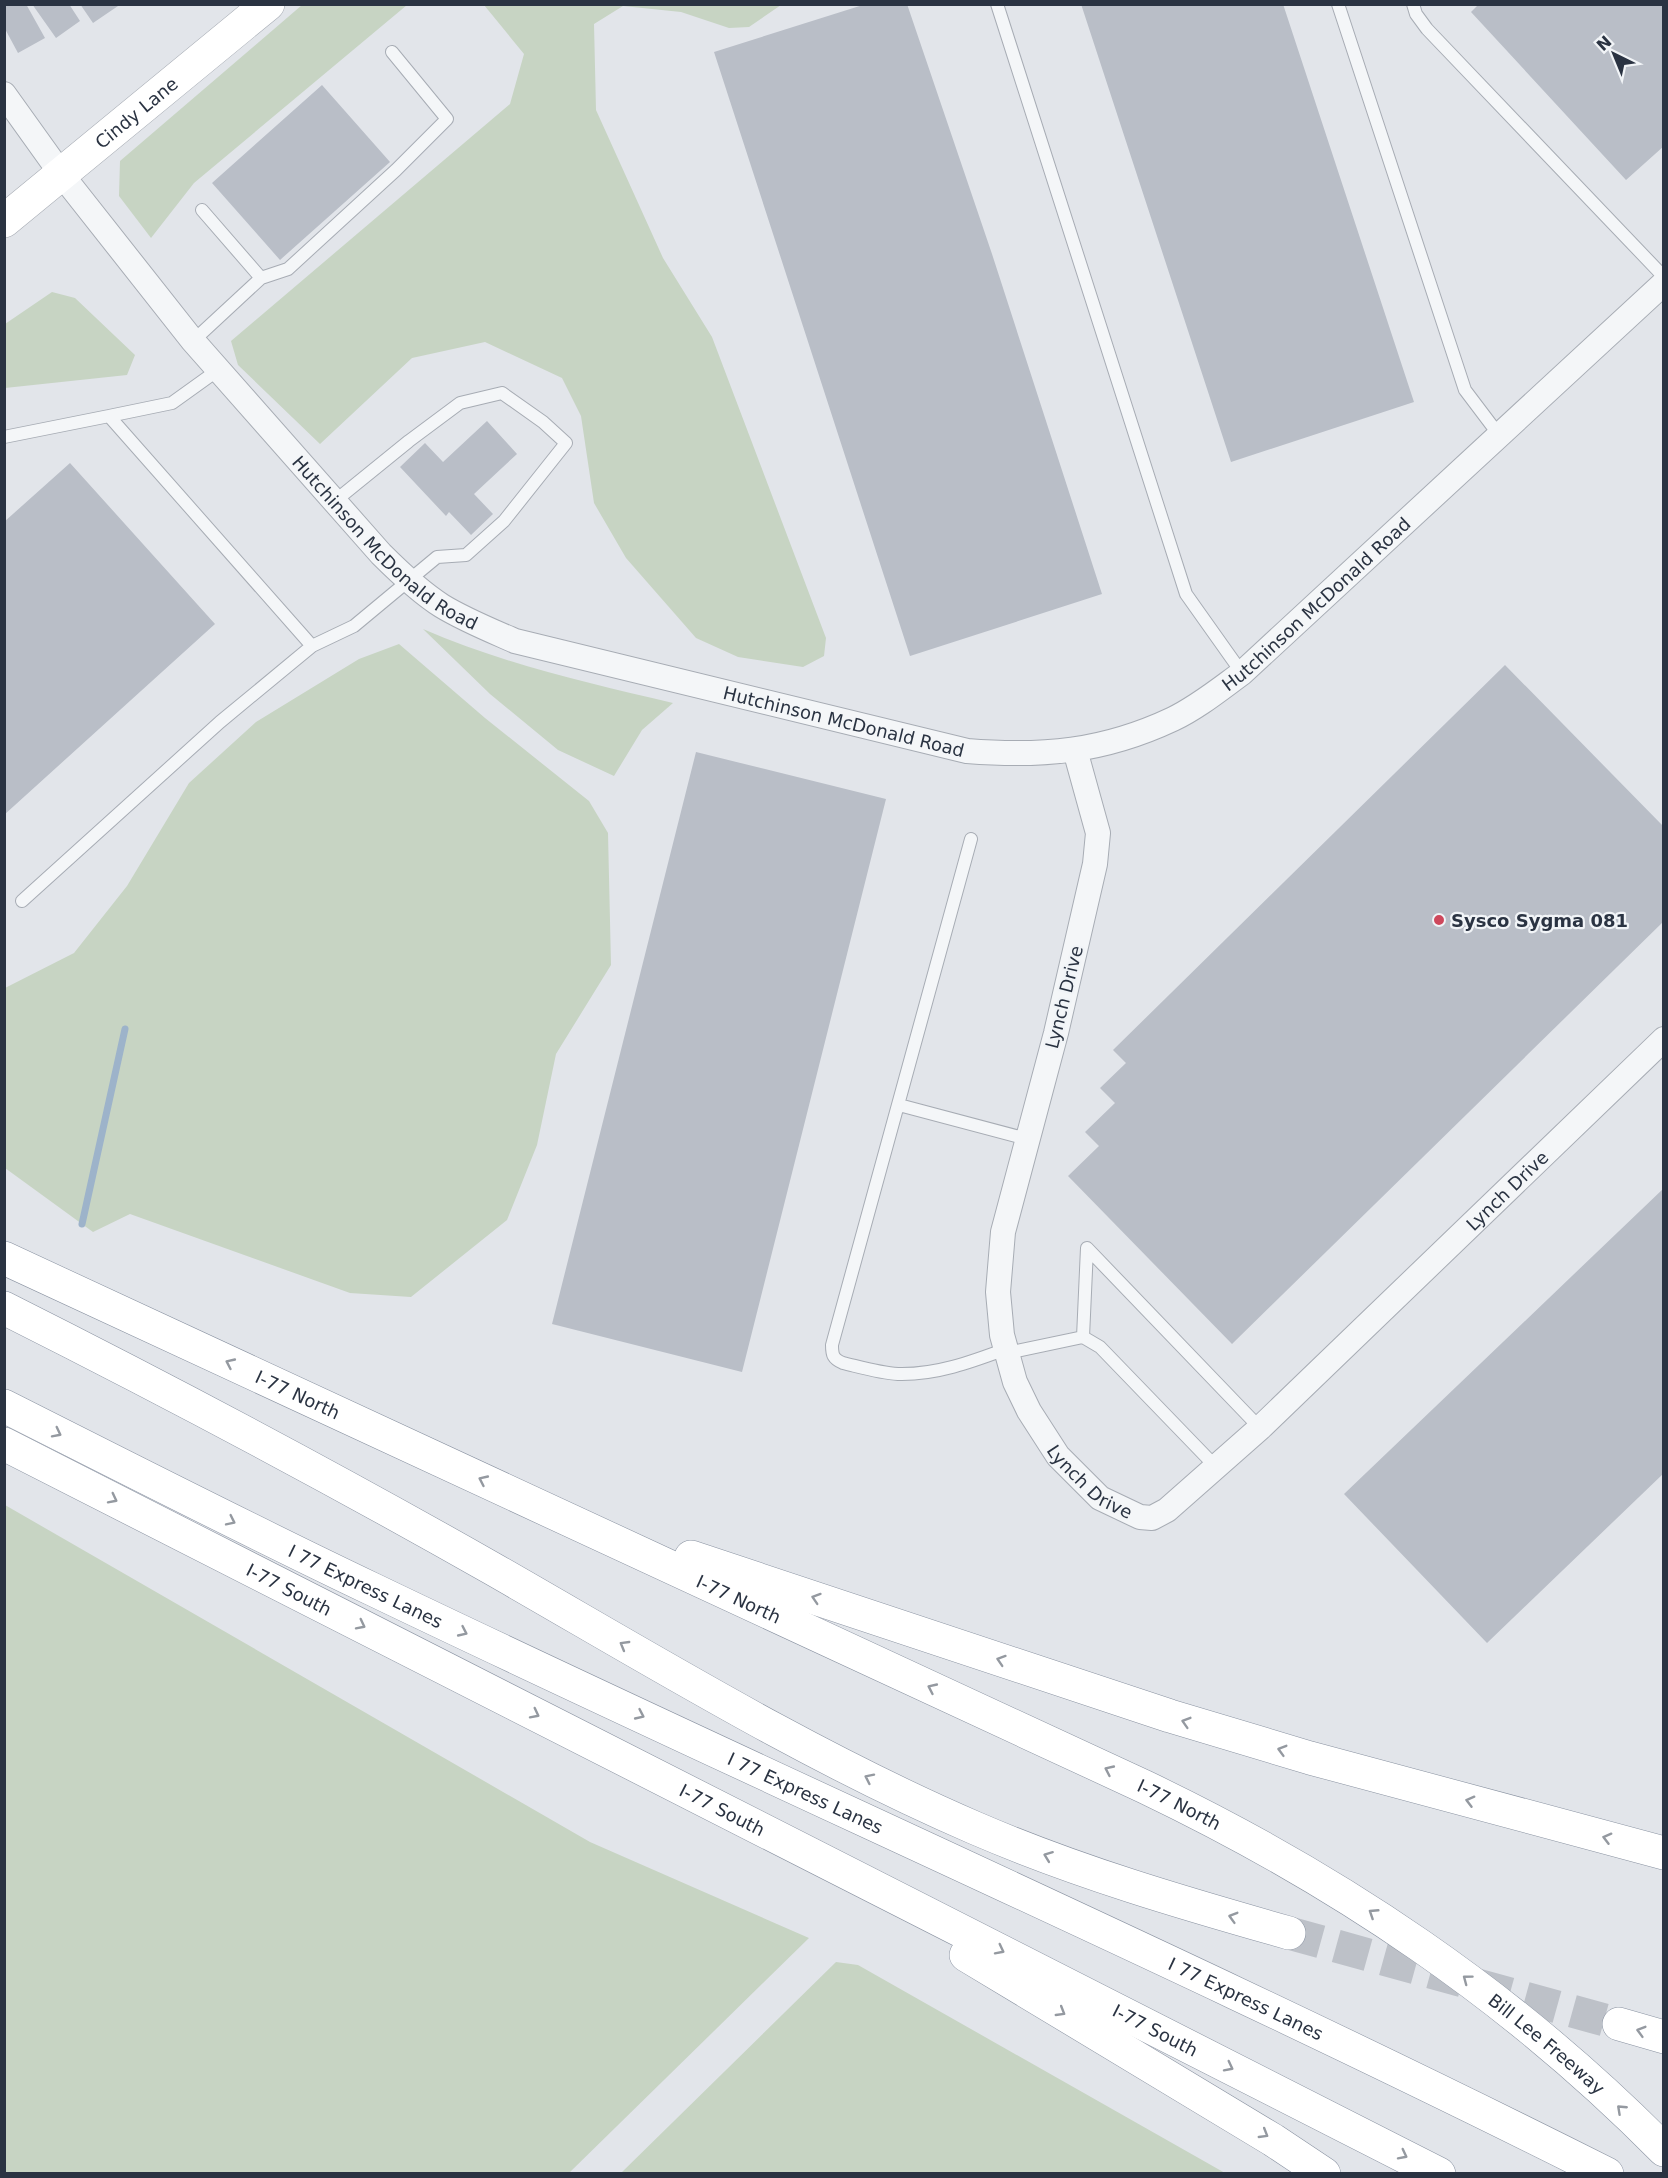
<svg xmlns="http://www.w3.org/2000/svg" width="1668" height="2178" viewBox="0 0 1668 2178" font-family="'DejaVu Sans',sans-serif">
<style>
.green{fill:#c7d4c3}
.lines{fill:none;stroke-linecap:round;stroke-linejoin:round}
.stream{stroke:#9db3ca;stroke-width:7}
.building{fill:#b9bec7}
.highway-tunnel{stroke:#bdc1c8;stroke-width:33;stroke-dasharray:33 16;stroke-linecap:butt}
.lane-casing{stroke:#a7acb4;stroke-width:14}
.street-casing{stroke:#a7acb4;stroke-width:26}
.secondary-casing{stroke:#a7acb4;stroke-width:34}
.highway-casing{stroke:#8992a1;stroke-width:34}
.lane{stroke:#f4f6f8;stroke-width:12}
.street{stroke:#f4f6f8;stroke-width:24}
.secondary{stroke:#fff;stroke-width:33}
.highway{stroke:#fff;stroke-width:33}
.oneway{stroke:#9499a0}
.poi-dot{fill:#ce485c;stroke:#f1f4f7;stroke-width:2}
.labels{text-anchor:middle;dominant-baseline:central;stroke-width:4.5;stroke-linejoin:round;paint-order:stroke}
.street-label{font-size:18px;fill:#2a3342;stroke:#f1f4f7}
.poi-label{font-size:18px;font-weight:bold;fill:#2a3342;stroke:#f1f4f7;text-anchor:start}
</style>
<rect width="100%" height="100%" fill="#e2e5ea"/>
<path class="green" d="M302,5H407L194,183L151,238L119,196L120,161Z
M484,5H781L749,27L729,28L681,12L623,6L594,24L596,110L663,258L712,337L826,638L824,656L803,667L738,657L696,638L626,558L594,503L581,416L562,378L485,342L412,358L320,444L238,365L231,341L510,104L524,54Z
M52,292L75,298L135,355L127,375L5,388V324Z
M423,629C504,664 588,683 673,703L642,730L614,776L558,750L490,694Z
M399,644L485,718L589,801L608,833L611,965L556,1054L537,1145L507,1220L411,1297L350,1293L130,1214L93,1232L5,1168V988L74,953L127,886L189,783L256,722L359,659Z
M5,1505L590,1842L809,1938L569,2173H5Z
M836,1962L858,1965L1225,2173H621Z"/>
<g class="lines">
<path class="stream" d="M82,1224L125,1029"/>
</g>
<path class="building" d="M8,4H26L45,38L18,53L4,27V6Z
M32,4H69L80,21L56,38Z
M80,4H117L118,6L93,23Z
M866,4H907L992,254L1102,594L910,656L714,52Z
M1081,4H1283L1414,402L1231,462Z
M1479,4H1664V146L1626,180L1471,12Z
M322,85L390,162L280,260L212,183Z
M487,421L517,454L474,494L493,514L471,535L449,512L446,516L400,467L425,443L443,462Z
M70,463L215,624L4,815V522Z
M1505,665L1664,827V921L1232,1344L1068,1176L1099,1146L1085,1132L1115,1103L1100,1088L1126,1063L1113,1050Z
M696,752L886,799L742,1372L552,1324Z
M1664,1188V1473L1487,1643L1344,1494Z"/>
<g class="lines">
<path class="highway-tunnel" d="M1289,1933L1619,2024"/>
<defs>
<path id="lane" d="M997,4L1186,594L1242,673
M1338,4L1465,390L1499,435
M1413,4L1416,14L1427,29L1664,277
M261,278L288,269L396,170L447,119L392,52
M193,341L261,278L202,210
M218,370L172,403L109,416L312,646L354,626L437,557L466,555L504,521L566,443L543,422L502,393L460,403L409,441L335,501
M4,437L109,416
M971,839L832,1345C832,1355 833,1359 843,1363C860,1367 880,1373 898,1374C936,1375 971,1362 1006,1349
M22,901L220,722L312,646
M899,1105L1027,1139
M1083,1337L1087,1248L1260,1428
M1007,1353L1083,1337L1100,1347L1216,1467"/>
<g id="street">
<path id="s1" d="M4,94L62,175L193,341L381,554C400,573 420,592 442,606C465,620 490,630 515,641L967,751C1042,757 1103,752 1173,719C1198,707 1220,689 1242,673L1664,283"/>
<path id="s2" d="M1075,750L1098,833L1095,864L1056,1033L1003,1232L998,1292L1002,1335L1015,1382L1029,1411L1058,1456L1100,1498L1140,1517L1152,1518L1167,1510L1260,1428L1664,1039"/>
</g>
<g id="secondary">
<path id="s3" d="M4,221L268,4"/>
</g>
<g id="highway">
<path id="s4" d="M4,1258L1145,1787C1339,1880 1512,1996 1664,2150"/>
<path d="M4,1308C169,1391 333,1478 493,1569C652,1660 808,1756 975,1828C1077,1872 1183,1903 1289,1933"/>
<path id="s5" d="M4,1406C127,1468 248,1530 372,1589C782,1786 1200,1969 1607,2174"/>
<path id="s6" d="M4,1444L1439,2174"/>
<path d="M691,1557L1170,1716L1310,1758L1664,1853"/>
<path d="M966,1955L1273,2140L1324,2174"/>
<path d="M1619,2024L1664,2037"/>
</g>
</defs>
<use href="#lane" class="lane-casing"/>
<use href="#street" class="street-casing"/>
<use href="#secondary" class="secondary-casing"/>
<use href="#highway" class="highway-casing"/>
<use href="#lane" class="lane"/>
<use href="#street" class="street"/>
<use href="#secondary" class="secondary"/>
<use href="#highway" class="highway"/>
</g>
<defs><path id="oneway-chevron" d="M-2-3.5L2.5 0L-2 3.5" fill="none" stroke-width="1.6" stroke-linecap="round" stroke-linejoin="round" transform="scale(1.5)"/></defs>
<g class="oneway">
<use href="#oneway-chevron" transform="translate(230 1363) rotate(-155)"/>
<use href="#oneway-chevron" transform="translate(57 1433) rotate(27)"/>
<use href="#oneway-chevron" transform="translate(483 1480) rotate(-155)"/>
<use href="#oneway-chevron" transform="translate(113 1499) rotate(27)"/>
<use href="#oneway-chevron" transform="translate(231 1521) rotate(26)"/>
<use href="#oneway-chevron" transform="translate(816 1598) rotate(-162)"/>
<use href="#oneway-chevron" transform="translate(361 1625) rotate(27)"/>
<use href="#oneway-chevron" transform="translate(463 1632) rotate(25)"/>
<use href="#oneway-chevron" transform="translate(624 1645) rotate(-150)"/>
<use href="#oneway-chevron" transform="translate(1001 1660) rotate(-162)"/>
<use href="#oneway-chevron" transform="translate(932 1688) rotate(-155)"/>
<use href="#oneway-chevron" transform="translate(535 1714) rotate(27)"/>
<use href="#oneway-chevron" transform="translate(640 1715) rotate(25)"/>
<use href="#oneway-chevron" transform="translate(1186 1722) rotate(-163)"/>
<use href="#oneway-chevron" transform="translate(1282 1750) rotate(-164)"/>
<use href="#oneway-chevron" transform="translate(1109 1770) rotate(-155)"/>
<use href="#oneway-chevron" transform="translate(869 1778) rotate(-154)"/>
<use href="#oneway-chevron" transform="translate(1470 1801) rotate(-165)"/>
<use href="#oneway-chevron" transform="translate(1607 1838) rotate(-165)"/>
<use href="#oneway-chevron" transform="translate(1048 1856) rotate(-159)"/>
<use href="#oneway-chevron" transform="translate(1373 1913) rotate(-147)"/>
<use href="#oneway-chevron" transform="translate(1233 1917) rotate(-164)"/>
<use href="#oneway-chevron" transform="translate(1000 1950) rotate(27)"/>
<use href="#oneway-chevron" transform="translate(1467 1979) rotate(-143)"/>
<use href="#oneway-chevron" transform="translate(1061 2012) rotate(31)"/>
<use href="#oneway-chevron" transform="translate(1641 2031) rotate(-164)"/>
<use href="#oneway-chevron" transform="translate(1229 2067) rotate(27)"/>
<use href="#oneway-chevron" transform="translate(1621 2109) rotate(-137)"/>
<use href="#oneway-chevron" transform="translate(1264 2134) rotate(31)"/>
<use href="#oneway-chevron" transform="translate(1403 2155) rotate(27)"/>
</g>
<circle class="poi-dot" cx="1439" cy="920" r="6"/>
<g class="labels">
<g class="street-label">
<text stroke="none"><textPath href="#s3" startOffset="171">Cindy Lane</textPath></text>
<text stroke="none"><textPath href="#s1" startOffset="591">Hutchinson McDonald Road</textPath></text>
<text stroke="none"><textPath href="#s1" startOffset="1617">Hutchinson McDonald Road</textPath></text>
<text stroke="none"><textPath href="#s1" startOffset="1095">Hutchinson McDonald Road</textPath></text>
<text transform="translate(1064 997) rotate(-76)">Lynch Drive</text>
<text stroke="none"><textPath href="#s2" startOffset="1334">Lynch Drive</textPath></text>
<text stroke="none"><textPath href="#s4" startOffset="324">I-77 North</textPath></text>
<text stroke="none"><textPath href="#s2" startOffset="776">Lynch Drive</textPath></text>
<text stroke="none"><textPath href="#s5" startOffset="404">I 77 Express Lanes</textPath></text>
<text stroke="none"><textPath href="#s6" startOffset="320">I-77 South</textPath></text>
<text stroke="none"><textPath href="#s4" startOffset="810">I-77 North</textPath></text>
<text stroke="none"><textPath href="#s5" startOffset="890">I 77 Express Lanes</textPath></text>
<text stroke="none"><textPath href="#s4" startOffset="1296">I-77 North</textPath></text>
<text stroke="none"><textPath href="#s6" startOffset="806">I-77 South</textPath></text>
<text stroke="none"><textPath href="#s5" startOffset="1376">I 77 Express Lanes</textPath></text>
<text stroke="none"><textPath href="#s6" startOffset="1292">I-77 South</textPath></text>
<text stroke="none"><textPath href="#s4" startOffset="1736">Bill Lee Freeway</textPath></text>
</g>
<g class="poi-label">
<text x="1451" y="920">Sysco Sygma 081</text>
</g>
</g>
<rect width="1668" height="2178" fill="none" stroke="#2a3342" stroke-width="12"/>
<g transform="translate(1614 54) rotate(317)" stroke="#f1f4f7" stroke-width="4.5" paint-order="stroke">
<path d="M0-4.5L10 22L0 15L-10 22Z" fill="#2a3342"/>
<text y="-9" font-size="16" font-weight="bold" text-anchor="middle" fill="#2a3342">N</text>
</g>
</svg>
